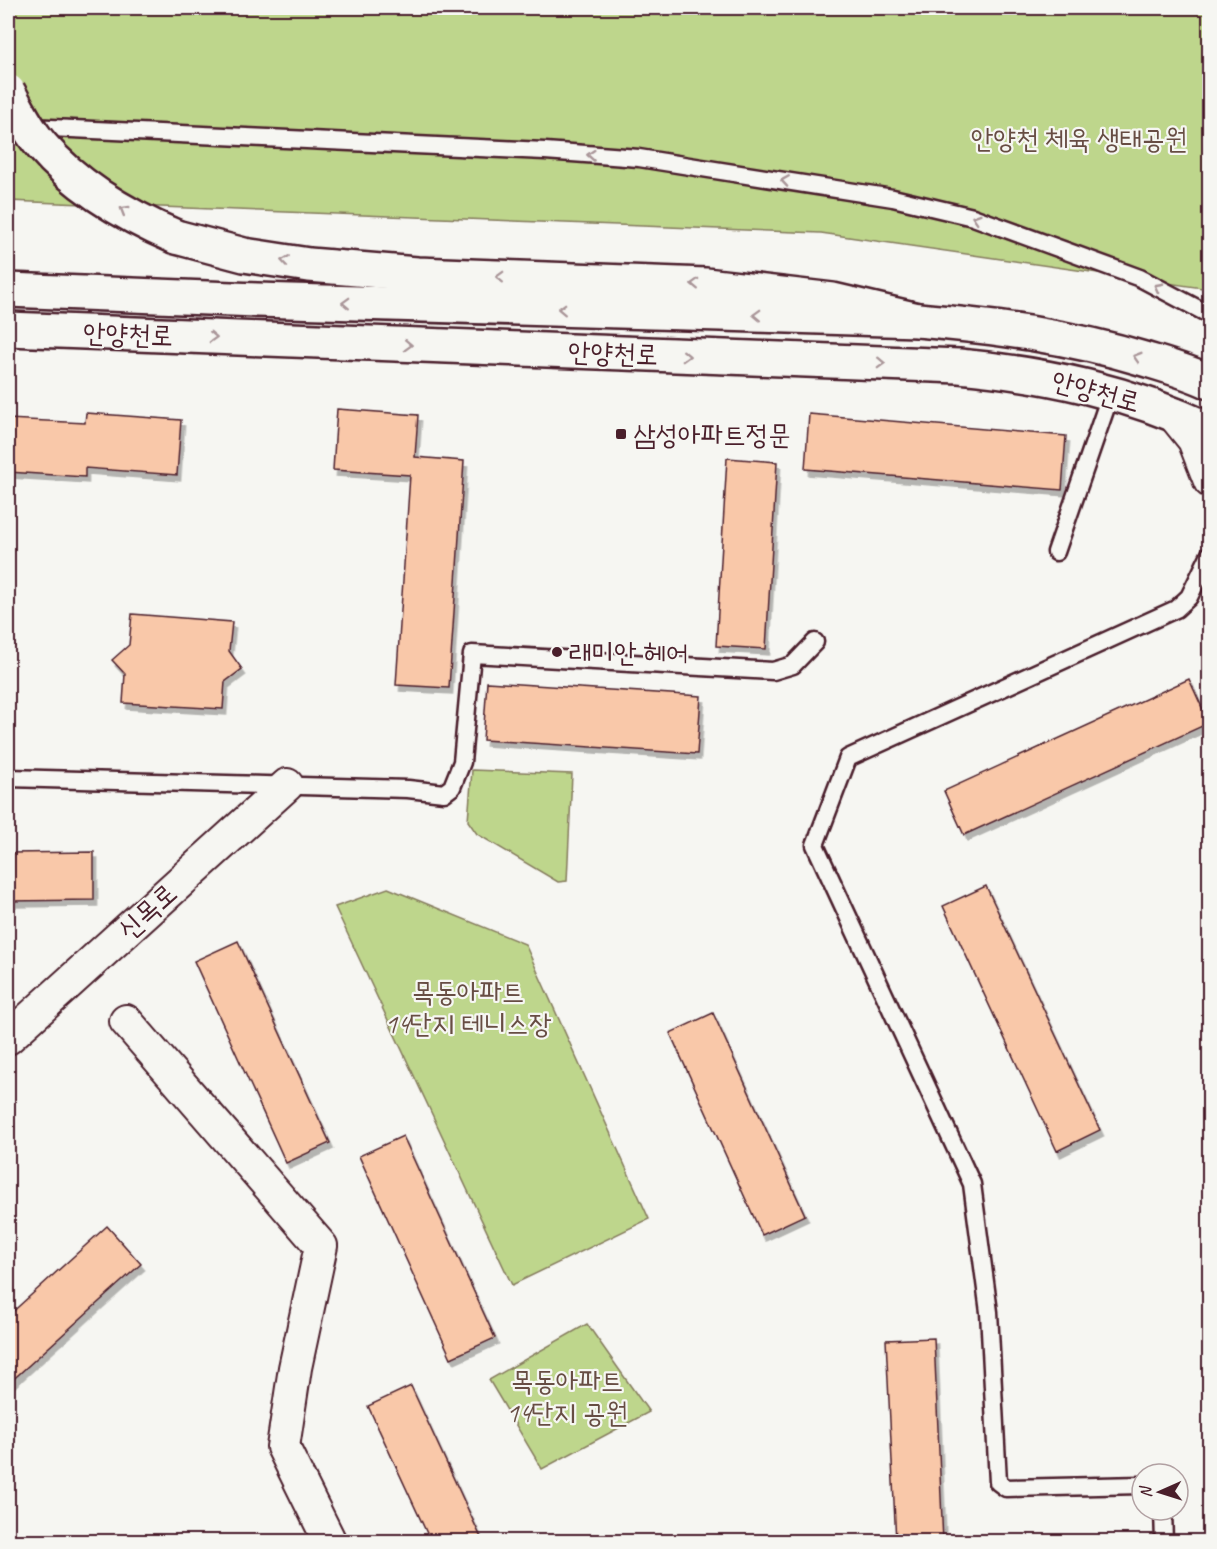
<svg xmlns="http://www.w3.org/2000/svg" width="1217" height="1549" viewBox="0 0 1217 1549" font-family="Caveat,'Poor Story',sans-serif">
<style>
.green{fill:#bed68c;stroke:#847a5c;stroke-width:1.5}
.building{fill:#f9c8a9;stroke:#4a1f2b;stroke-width:1.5;filter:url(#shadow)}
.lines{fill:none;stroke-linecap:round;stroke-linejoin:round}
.lane-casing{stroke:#4a1f2b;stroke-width:21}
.street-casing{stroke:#4a1f2b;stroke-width:36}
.secondary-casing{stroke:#4a1f2b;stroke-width:38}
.primary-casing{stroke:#4a1f2b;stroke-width:38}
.lane{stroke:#f6f6f2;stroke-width:16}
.street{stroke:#f6f6f2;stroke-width:32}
.secondary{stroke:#f6f6f2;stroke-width:33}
.primary{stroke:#f6f6f2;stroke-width:33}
.primary-bridge-casing{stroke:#4a1f2b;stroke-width:38;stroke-linecap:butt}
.primary-bridge{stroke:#f6f6f2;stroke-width:33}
.oneway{stroke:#a99598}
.poi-dot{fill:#4a1f2b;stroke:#f6f6f2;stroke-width:2}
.labels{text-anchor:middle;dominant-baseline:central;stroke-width:4.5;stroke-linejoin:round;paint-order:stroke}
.park-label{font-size:28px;fill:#674d43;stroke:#f6f6f2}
.street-label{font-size:28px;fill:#4a1f2b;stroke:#f6f6f2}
.poi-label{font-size:28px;fill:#4a1f2b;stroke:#f6f6f2;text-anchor:start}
</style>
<defs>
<filter id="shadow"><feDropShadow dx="3.5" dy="6" stdDeviation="0" flood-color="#0004"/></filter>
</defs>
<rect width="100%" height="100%" fill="#f6f6f2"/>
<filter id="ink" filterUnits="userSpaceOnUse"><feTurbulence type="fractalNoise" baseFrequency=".0167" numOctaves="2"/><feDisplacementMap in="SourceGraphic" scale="12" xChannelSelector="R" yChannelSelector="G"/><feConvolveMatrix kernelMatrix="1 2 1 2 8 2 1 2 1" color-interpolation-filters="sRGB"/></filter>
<g filter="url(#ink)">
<path class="green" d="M8,8H1209V289L821,233L8,201Z
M472,770L572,774L567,881L558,882L477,834L468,821Z
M388,888L525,944L649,1219L512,1285L335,907Z
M587,1324L649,1412L542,1469L489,1380Z"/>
<path class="building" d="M337,409L418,415L415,457L464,461L449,688L396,685L410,475L333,470Z
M86,413L181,420L177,475L85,468V477L8,472V419L85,423Z
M809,414L1066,436L1062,490L805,469Z
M727,458L777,462L766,649L716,646Z
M132,614L232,622L229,651L242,669L225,682L223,709L123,703L125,674L112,660L129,645Z
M1189,679L1209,723L964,835L944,791Z
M487,682L701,696L697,754L483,740Z
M94,852V900L8,901V853Z
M986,886L1100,1130L1057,1151L943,906Z
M238,941L330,1143L286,1163L194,961Z
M713,1013L805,1215L762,1235L670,1033Z
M403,1136L495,1338L451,1358L359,1156Z
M107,1226L141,1264L8,1384V1316Z
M934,1338L943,1542H896L886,1340Z
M411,1386L483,1542H431L368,1406Z"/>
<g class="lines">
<defs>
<path id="lane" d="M8,126L545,151L639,158L893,198L973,217L1140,278L1210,315
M1056,552L1111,393
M8,778L408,789L444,793L452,787L462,762L472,654L773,671L793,665L815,642
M1142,1485L1006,1488L998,1482L989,1312L972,1184L815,845L848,758L1176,609L1189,597L1210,554
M1163,1510L1164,1542"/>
<path id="street" d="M1173,414L1194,440L1210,481
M126,1021L321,1246L295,1368L283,1447L330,1542
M8,1038L287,785"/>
<path id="secondary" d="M8,290L257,300L918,320C997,327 1068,336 1144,359C1167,366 1189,372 1210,382
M8,329L959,366C1047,374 1129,392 1210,430"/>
<path id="primary" d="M176,237L244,255L309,265L417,274L706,285L833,300L918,320"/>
</defs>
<use href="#lane" class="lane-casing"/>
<use href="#street" class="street-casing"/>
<use href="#secondary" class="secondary-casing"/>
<use href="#primary" class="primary-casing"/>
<use href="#lane" class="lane"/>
<use href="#street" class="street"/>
<use href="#secondary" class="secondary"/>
<use href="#primary" class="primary"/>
<defs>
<path id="primary-bridge" d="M8,91C18,110 28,130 42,146C77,187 127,216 176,237"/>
</defs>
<use href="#primary-bridge" class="primary-bridge-casing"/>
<use href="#primary-bridge" class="primary-bridge"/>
</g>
<defs><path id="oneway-chevron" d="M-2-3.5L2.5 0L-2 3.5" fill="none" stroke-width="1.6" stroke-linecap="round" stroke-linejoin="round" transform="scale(1.5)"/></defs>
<g class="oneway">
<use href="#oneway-chevron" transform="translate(591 155) rotate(-176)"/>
<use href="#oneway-chevron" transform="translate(785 181) rotate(-171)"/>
<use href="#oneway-chevron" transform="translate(124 210) rotate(-149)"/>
<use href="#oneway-chevron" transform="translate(976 218) rotate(-162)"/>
<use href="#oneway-chevron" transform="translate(285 261) rotate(-172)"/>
<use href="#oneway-chevron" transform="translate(500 277) rotate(-178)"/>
<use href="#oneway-chevron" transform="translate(695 284) rotate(-178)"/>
<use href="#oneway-chevron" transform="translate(1158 287) rotate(-152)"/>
<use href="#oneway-chevron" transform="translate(346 303) rotate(-178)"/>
<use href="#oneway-chevron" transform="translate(562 309) rotate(-178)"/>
<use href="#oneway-chevron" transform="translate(757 315) rotate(-178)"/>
<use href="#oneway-chevron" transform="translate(213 337) rotate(2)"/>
<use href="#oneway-chevron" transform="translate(408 345) rotate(2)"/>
<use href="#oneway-chevron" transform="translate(686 356) rotate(2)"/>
<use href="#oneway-chevron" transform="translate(1137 357) rotate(-163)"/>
<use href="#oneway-chevron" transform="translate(881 363) rotate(2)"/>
</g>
</g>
<g class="poi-dot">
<rect x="615" y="428" width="12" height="12" rx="3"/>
<circle cx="557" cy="652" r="6"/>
</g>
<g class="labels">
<g class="park-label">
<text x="1079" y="138">안양천 체육 생태공원</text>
<text x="468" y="991">목동아파트<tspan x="468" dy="32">14단지 테니스장</tspan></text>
<text x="567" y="1380">목동아파트<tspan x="567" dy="32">14단지 공원</tspan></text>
</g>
<g class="street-label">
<text transform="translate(128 334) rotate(2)">안양천로</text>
<text transform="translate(613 353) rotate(2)">안양천로</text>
<text transform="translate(1096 391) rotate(15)">안양천로</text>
<text transform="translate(147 911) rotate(-42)">신목로</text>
</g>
<g class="poi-label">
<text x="633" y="434">삼성아파트정문</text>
<text x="569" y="652">래미안 헤어</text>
</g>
</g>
<rect width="1217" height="1549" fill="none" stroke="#f6f6f2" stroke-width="30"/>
<rect x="15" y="15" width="1187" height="1519" fill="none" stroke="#4a1f2b" stroke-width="2" filter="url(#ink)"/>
<g transform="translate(1160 1492) rotate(267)"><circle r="28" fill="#f6f6f2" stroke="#b1a0a2" stroke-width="1.5"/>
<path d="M0-4.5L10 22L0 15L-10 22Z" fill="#4a1f2b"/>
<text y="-9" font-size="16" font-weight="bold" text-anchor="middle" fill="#4a1f2b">N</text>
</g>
</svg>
